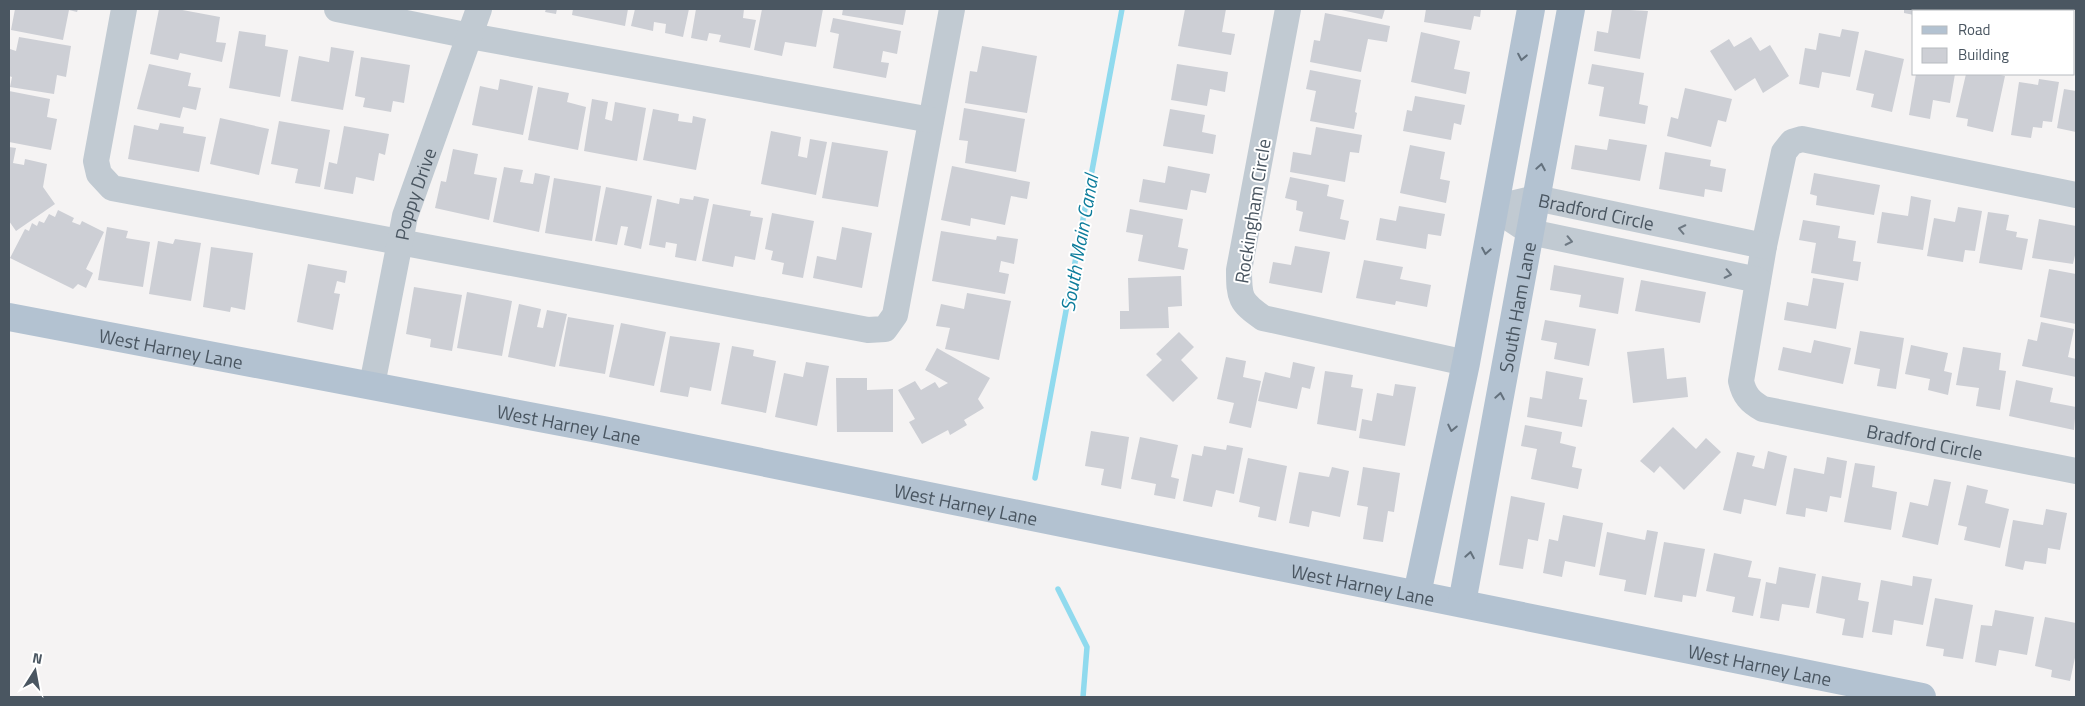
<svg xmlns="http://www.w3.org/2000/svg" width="2085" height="706" viewBox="0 0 2085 706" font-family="'Titillium Web',sans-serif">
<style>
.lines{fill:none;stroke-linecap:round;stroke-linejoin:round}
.stream{stroke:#90daee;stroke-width:5.5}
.building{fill:#cdcfd5}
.minor{stroke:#c1cad2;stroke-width:26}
.major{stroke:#b3c2d1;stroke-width:28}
.oneway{stroke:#64717d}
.oneway2{stroke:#6e7983}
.labels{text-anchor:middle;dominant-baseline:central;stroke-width:4;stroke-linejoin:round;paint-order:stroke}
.street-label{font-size:19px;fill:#4a5661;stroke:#fff}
.water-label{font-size:20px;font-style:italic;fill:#0c7c9b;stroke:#fff}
</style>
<rect width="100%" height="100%" fill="#f5f3f3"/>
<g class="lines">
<path class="stream" d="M1035,478L1122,9
M1058,589L1087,647L1083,697"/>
</g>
<path class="building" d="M15,9H78L77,12L69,10L63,40L11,30Z
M159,9H177L220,17L216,42L226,43L222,62L180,53L178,60L150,54Z
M546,9H557L556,14L545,12Z
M573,9H628L625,26L572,15Z
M635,9H689L683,37L665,33L666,24L654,22L653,31L631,26Z
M696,9H744L743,18L756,20L750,48L719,42L721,35L709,33L707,41L691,38Z
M762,9H823L816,47L785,42L782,56L754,50Z
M843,9H906L903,25L842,15Z
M1185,9H1226L1222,32L1235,34L1231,55L1178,46Z
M1337,9H1385L1382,19Z
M1426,9H1481L1480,17L1474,16L1471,30L1424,22Z
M1612,9L1648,11L1640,59L1594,51L1597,31L1608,33Z
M1904,9H1924L1923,11H1914V15L1904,13Z
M1967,9H2011V11H1975Z
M2018,9H2069L2068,11H2017Z
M1325,13L1390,26L1387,42L1368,39L1361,72L1310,62L1314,40L1320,41Z
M833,18L901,31L897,54L883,51L881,62L889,63L886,78L833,68L839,34L830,32Z
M1842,29L1859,32L1850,77L1822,72L1819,88L1799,84L1805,48L1816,50L1819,33L1840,37Z
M239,31L266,35L265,46L288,50L280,97L229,88Z
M1421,32L1460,41L1454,69L1470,72L1466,94L1411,82Z
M19,37L71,46L66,77L57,75L54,94L10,87L12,77L9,76V58L10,49L16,51Z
M1751,37L1760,51L1770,45L1789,76L1763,93L1755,78L1735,91L1710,51L1729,39L1734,47Z
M982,46L1037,56L1027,113L965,103L970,71L977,72Z
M331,47L354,51L343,110L291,101L299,56L329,62Z
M1865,50L1904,59L1892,112L1871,107L1874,94L1856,90Z
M361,57L410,65L404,103L393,101L391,112L363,107L365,98L355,96Z
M149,64L191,73L188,86L201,88L196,110L183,107L180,118L137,109Z
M1177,64L1228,72L1225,92L1210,89L1207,106L1171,100Z
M1592,64L1644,73L1639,104L1648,106L1645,124L1599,116L1604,87L1588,84Z
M1310,70L1361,80L1355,112L1357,113L1354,129L1310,121L1316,91L1306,89Z
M1916,74H1955L1950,103L1933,100L1930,119L1909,115Z
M1966,74H1996L2005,76L1993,132L1967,126L1968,119L1956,117Z
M500,79L533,86L523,135L472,125L480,86L498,90Z
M2039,79L2059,82L2052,122L2043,121L2042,128L2033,127L2031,138L2011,135L2019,82L2038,85Z
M538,87L569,93L567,102L586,107L578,150L528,140Z
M1685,88L1732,99L1726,122L1718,120L1711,147L1667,136L1671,117L1678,119Z
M2064,89L2076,91V132L2057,128Z
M9,91L50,99L47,117L57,119L51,150L9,142Z
M1415,96L1465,105L1461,125L1454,123L1451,140L1403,131L1407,110L1412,111Z
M592,99L608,102L605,119L612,121L615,102L646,108L637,161L584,151Z
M964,108L1025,119L1016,172L965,163L968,141L959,140Z
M653,109L679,114L678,121L692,123L693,116L706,119L696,170L643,160Z
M1170,109L1205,115L1202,132L1216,135L1213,154L1163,146Z
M220,118L269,129L259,175L210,164Z
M279,121L330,130L320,187L295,183L298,169L271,164Z
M160,123L184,127L183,133L206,137L199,172L128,159L134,125L158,130Z
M344,126L389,134L385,155L379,153L374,181L356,177L353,194L324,189L329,162L337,164Z
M1316,127L1362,135L1359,153L1350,152L1345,182L1290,172L1293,152L1311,155Z
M771,131L801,137L798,156L807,158L810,139L827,142L816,195L761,184Z
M1609,139L1647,145L1640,181L1571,169L1575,145L1607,150Z
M832,142L888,151L878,207L822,198Z
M1410,145L1445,152L1440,179L1450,181L1446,203L1400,193Z
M9,147L16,148L13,163L24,165L25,159L47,164L43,187L55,204L16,231L9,221Z
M453,149L478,154L474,174L497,178L489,220L435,208L441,181L446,182Z
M1665,152L1711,160L1710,166L1726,169L1722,192L1705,189L1704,197L1659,189Z
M952,166L1030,182L1027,199L1011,196L1005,225L971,218L970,226L941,220Z
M1168,166L1210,174L1206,193L1191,190L1187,210L1139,202L1143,179L1165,183Z
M504,167L523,170L520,182L533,184L535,173L550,176L539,232L493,222Z
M1814,173L1880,185L1874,215L1816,205L1817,196L1810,194Z
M1290,177L1329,185L1327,196L1344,200L1340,219L1349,221L1345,240L1299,231L1303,212L1296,210L1297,201L1285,198Z
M554,178L601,186L592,241L545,233Z
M606,187L652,196L641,249L624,245L628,227L621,226L617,245L595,241Z
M694,196L709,199L696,261L675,257L677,244L666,242L665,248L649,245L657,199L679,204L680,198L693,200Z
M1911,196L1931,200L1923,250L1877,243L1882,212L1908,216Z
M713,204L751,211L750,216L763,218L755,260L735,256L733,267L702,261Z
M1399,206L1445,214L1441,236L1428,234L1426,249L1376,240L1380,218L1396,221Z
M1958,207L1982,211L1975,251L1965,250L1963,262L1927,256L1934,218L1955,222Z
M1130,209L1183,219L1178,247L1188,249L1184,270L1138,261L1143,235L1126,232Z
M58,210L74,218L72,222L80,225L82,221L104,232L86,269L93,273L86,288L78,284L73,289L10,258L25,229L29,231L32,223L37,226L39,221L44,223L49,214L55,217Z
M1988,212L2009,215L2006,230L2017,232L2016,237L2028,239L2022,270L1979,263Z
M772,213L814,221L803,278L782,274L784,263L771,260L773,251L765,249Z
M2039,219L2076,226V251L2073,264L2032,258Z
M1803,220L1840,226L1838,238L1856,241L1853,261L1861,262L1858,281L1811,273L1816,243L1799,240Z
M107,227L128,231L126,238L150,242L143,287L98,280Z
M842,227L872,233L862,288L813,278L817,256L836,260Z
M941,231L996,240L997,236L1018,239L1014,264L1001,261L999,272L1009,274L1005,294L932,281Z
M175,239L201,243L191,301L149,294L158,241L173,244Z
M1295,246L1330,252L1322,293L1269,283L1273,262L1291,265Z
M211,247L253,253L245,310L231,307L230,312L203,307Z
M1364,260L1403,267L1400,279L1431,285L1427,307L1396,301L1395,305L1356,298Z
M308,264L347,271L345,283L337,281L334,293L340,294L333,330L297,322Z
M1554,265L1624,278L1618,314L1579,307L1581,295L1550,290Z
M2049,269L2076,274V324L2040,317Z
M1181,276L1182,306L1168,307L1169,328L1120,329V311H1129L1128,278Z
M1813,278L1844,283L1836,329L1784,320L1787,302L1808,306Z
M1641,280L1706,292L1700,323L1635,311Z
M414,287L462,295L452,351L430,347L431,339L406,334Z
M467,292L512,301L502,356L457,348Z
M967,293L1011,301L999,360L945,349L950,328L936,326L941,304L964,309Z
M519,304L541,309L537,327L543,328L547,310L567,314L555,367L508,357Z
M568,317L614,325L605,374L559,366Z
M1545,320L1596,329L1589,366L1554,359L1557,343L1541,340Z
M2041,322L2074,329L2068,357L2076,359V377L2022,366L2028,339L2037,341Z
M621,323L666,332L654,386L609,377Z
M1860,331L1904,338L1896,389L1877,386L1880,369L1854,364Z
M1179,332L1194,347L1181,360L1198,378L1173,402L1146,375L1162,360L1156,354Z
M670,336L720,343L711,391L690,387L688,397L660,392Z
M1814,340L1851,348L1843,384L1778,370L1783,347L1811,353Z
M1911,345L1948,353L1944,371L1952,373L1948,395L1928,390L1930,379L1905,374Z
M732,346L754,350L753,356L776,361L766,413L721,404Z
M1963,347L2001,353L1999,370L2006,371L2000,410L1976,406L1979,388L1956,385Z
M937,348L990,378L978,399L984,408L964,420L967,425L950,435L948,430L922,444L909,422L915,419L898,390L915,381L921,390L935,382L939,388L948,383L925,370Z
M1664,348L1667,379L1686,377L1688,397L1633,403L1627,352Z
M1226,357L1246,361L1243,377L1261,381L1251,428L1229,423L1234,403L1217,399Z
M806,362L829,366L817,426L775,417L784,373L803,377Z
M1293,362L1315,367L1310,389L1302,387L1297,409L1258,401L1265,372L1290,378Z
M1325,371L1353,375L1351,387L1363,389L1356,431L1317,424Z
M1546,371L1583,378L1579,399L1587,400L1582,427L1527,417L1530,397L1542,399Z
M836,378H867V390L893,389V432H837Z
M2016,380L2053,388L2050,402L2076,407L2074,430L2009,416Z
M1395,384L1416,387L1405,446L1359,438L1362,419L1372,421L1377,393L1393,396Z
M1525,425L1562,432L1560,443L1576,447L1572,467L1582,469L1578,489L1531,479L1537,449L1521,446Z
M1673,427L1696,449L1706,438L1721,452L1684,490L1660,466L1654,473L1640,461Z
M1091,431L1129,437L1121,489L1101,485L1104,469L1085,466Z
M1140,437L1178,445L1171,477L1179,479L1175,499L1154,495L1156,484L1131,479Z
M1227,445L1243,448L1234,494L1216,490L1212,507L1183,501L1192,454L1202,456L1204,446L1226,450Z
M1768,451L1787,456L1776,506L1744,499L1741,514L1723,510L1737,452L1755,456L1752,466L1764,469Z
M1827,457L1847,461L1841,498L1830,496L1827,512L1806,508L1805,517L1786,514L1794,468L1824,474Z
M1248,458L1287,466L1276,521L1258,517L1260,507L1239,502Z
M1855,463L1875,466L1872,487L1897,492L1891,530L1844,522Z
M1332,467L1349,471L1340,517L1312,511L1309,527L1289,523L1299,472L1329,477Z
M1363,467L1400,473L1394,512L1388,511L1383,542L1363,539L1368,507L1357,505Z
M1934,479L1951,482L1938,545L1902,537L1910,502L1928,506Z
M1967,485L1988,490L1985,503L2009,509L2000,548L1964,540L1967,527L1958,525Z
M1511,496L1545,503L1538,541L1528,539L1523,569L1499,565Z
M2046,509L2067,513L2060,550L2048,548L2046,564L2025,561L2023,570L2005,566L2013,520L2043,525Z
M1563,515L1603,523L1595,567L1565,561L1562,577L1543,573L1549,539L1558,541Z
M1647,530L1658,532L1646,595L1624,591L1626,580L1599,575L1607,532L1645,540Z
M1664,542L1705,549L1696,597L1683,595L1682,602L1654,597Z
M1714,553L1752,561L1748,577L1761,579L1753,616L1732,612L1735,597L1706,591Z
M1779,567L1816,574L1809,608L1782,604L1779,621L1760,618L1766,582L1776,584Z
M1822,576L1861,583L1858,600L1869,602L1863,638L1842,635L1845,619L1816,613Z
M1913,576L1932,579L1923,625L1894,620L1892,635L1872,632L1881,580L1912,586Z
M1935,598L1973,605L1963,659L1943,656L1944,649L1926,646Z
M1995,610L2034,617L2027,655L1999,650L1996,666L1975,662L1981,625L1992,626Z
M2045,617L2076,623V653L2070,681L2051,677L2052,670L2035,666Z"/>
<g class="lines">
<g class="minor">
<path d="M124,9L96,161L99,174L112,188L868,330L885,329L895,315L952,9"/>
<path d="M337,9L470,36L931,120"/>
<path d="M1288,9L1239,270C1239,298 1240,302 1263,318L1466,363"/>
<path id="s1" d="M2076,195L1802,139L1792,142L1784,152L1764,246L1741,381C1744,395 1750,402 1763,409L2076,471"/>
<path d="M1494,208L1530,232L1758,280"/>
<path id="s2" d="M1494,208L1536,198L1764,246"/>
<path id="s3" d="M372,385L405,216L479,9"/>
</g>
<g class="major">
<path id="s4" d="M9,317L603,430L1922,697"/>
<path d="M1417,594L1466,363L1531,9"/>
<path id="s5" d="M1462,603L1571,9"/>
</g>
</g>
<defs><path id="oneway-chevron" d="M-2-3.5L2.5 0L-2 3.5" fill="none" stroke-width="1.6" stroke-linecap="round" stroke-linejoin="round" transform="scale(1.25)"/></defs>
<g class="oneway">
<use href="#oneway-chevron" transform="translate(1522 57) rotate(101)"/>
<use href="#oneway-chevron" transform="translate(1541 167) rotate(-80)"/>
<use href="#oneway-chevron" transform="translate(1486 251) rotate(100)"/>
<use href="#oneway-chevron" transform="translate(1500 396) rotate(-80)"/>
<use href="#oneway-chevron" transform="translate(1452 428) rotate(102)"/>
<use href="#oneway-chevron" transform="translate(1470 555) rotate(-80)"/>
</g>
<g class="oneway2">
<use href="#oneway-chevron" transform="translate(1682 229) rotate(-168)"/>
<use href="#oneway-chevron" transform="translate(1569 241) rotate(12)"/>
<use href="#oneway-chevron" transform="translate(1728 274) rotate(12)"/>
</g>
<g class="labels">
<g class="street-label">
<text stroke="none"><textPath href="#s3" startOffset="196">Poppy Drive</textPath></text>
<text transform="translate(1252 211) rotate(-81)">Rockingham Circle</text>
<text stroke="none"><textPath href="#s2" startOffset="105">Bradford Circle</textPath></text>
<text stroke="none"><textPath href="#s5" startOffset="301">South Ham Lane</textPath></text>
<text stroke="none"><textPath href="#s4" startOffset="165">West Harney Lane</textPath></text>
<text stroke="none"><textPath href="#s4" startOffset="570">West Harney Lane</textPath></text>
<text stroke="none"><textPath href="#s1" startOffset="738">Bradford Circle</textPath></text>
<text stroke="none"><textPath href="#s4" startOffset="975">West Harney Lane</textPath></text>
<text stroke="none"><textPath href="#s4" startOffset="1380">West Harney Lane</textPath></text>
<text stroke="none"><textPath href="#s4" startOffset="1785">West Harney Lane</textPath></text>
</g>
<g class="water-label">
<text transform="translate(1079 243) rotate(-80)">South Main Canal</text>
</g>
</g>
<rect width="2085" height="706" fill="none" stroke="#4a5661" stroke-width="20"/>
<rect x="1912" y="10" width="162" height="65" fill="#ffffff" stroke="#b7bbc0"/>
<rect x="1922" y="26" width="25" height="8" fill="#b3c2d1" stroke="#b7bbc0"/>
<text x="1958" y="35" font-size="15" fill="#4a5661">Road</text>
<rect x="1922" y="48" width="25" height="15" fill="#cdcfd5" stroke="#b7bbc0"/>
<text x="1958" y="60" font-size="15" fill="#4a5661">Building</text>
<g transform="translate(35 671) rotate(11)" stroke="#ffffff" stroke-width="4" paint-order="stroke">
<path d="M0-4L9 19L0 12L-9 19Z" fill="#4a5661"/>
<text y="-8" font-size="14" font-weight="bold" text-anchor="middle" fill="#4a5661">N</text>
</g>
</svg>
